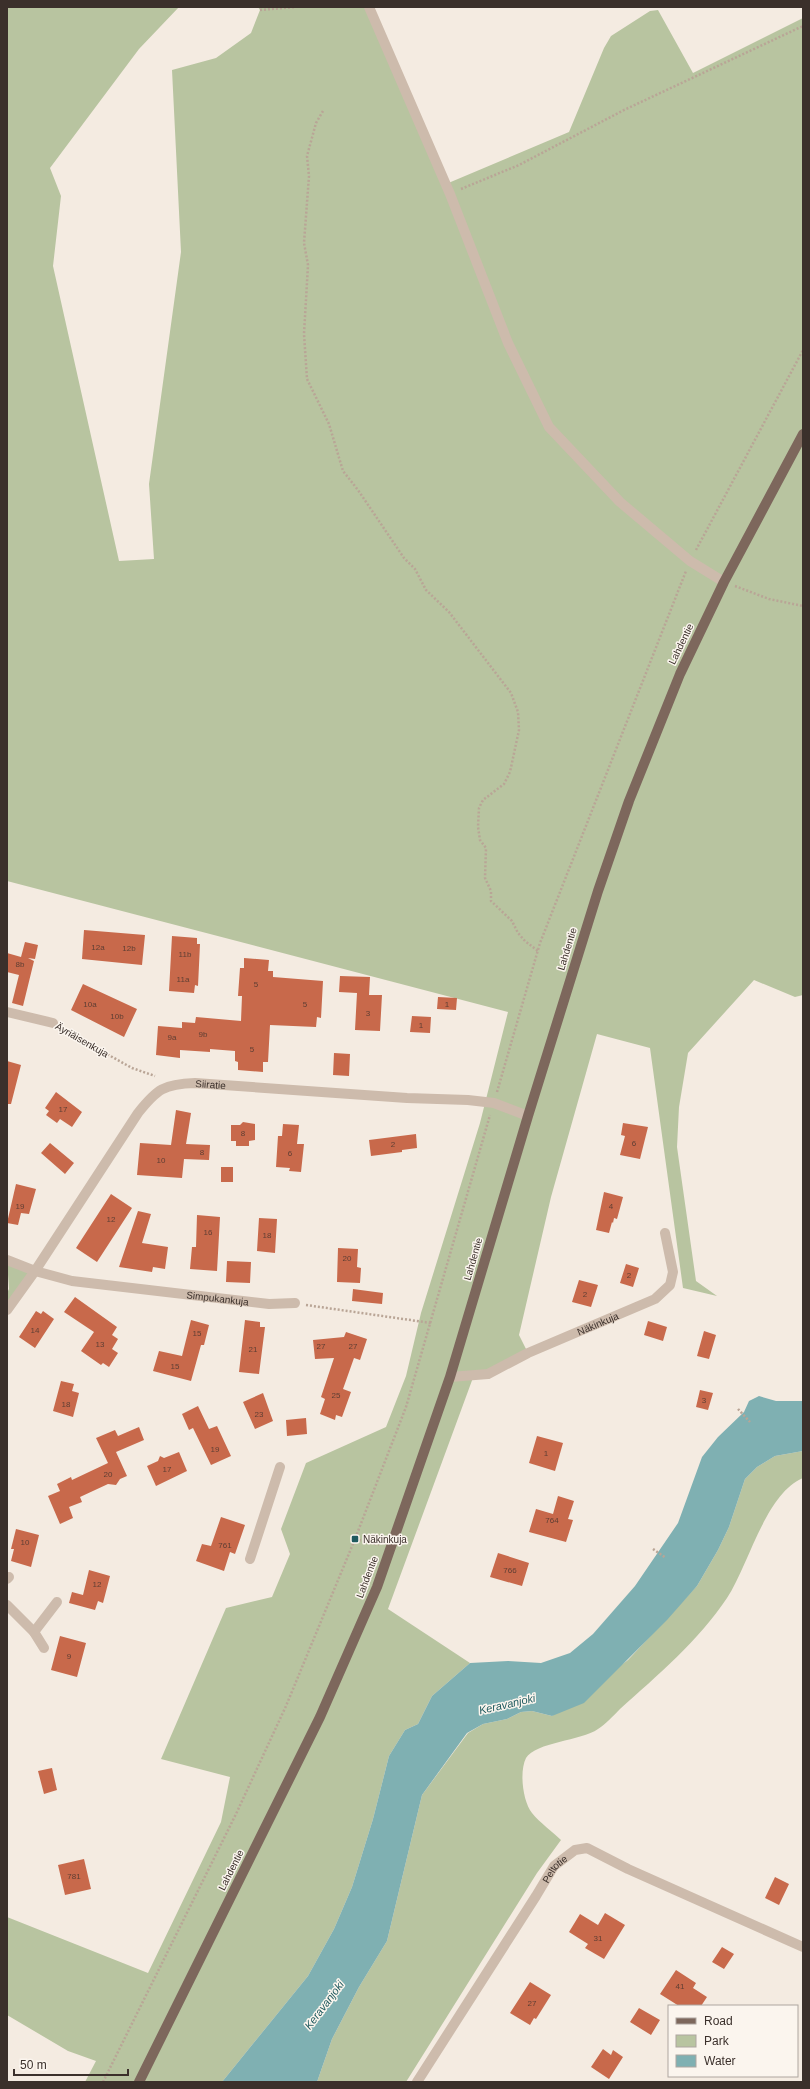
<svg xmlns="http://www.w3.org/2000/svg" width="810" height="2089" viewBox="0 0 810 2089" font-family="Arial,sans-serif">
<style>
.green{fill:#b8c4a0}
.water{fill:#7fb0b2}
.building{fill:#c8694b}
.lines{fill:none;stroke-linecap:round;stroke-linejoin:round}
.path{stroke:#b9a596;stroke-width:2.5;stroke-dasharray:2 2;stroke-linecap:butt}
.minor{stroke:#cdbbac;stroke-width:10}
.major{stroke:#7d675c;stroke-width:10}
.poi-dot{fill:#1f5a5e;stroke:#fbf5ee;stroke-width:1.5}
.labels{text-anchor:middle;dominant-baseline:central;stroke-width:3;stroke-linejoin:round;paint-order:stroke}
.number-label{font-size:8px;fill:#5e3e33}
.street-label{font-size:10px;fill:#3b302b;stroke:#fbf5ee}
.poi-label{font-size:10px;fill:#3b302b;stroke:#fbf5ee;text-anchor:start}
.water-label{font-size:11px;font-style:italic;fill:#1f5a5e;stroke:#fbf5ee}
</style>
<rect width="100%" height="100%" fill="#f4ebe1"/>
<path class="green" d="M7,7H179L139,49L50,168L61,196L53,266L119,561L154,559L149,484L181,252L172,70L216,58L251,33L260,10L258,7H369L446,184L569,132L604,48L611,36L650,11L658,10L693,73L803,18V995L795,997L754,980L688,1053L679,1107L677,1147L696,1281L717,1296L683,1288L650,1048L597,1034L551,1197L519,1335L528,1353L474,1375L388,1609L470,1663L432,1696L418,1724L405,1730L389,1756L373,1819L352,1887L334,1929L308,1976L222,2082H85L96,2061L68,2051L7,2015V1917L148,1973L221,1822L230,1777L161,1759L226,1608L272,1597L290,1554L281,1529L306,1463L386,1427L406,1376L421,1313L480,1123L508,1012L7,881Z
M7,1260L35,1271L7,1310V1293L9,1289Z
M803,1451V1478C765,1494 749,1565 727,1598C699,1640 657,1676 620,1709C613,1716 606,1724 598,1729C581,1741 536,1742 526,1758C519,1772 523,1802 532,1813C540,1823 552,1831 561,1840L537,1873L406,2082H317L332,2039L359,1987L387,1941L422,1795L468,1733L483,1724L507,1719L521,1712L532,1711L552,1716L628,1660L697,1586L718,1550L729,1527L745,1479L757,1467L775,1456Z"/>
<path class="water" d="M759,1396L776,1401H803V1451L775,1456L757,1467L745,1479L729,1527L718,1550L697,1586L667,1620L584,1703L552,1716L532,1711L521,1712L507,1719L483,1724L467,1733L422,1795L387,1941L359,1987L332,2039L317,2082H222L308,1976L334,1929L352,1887L373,1819L389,1756L405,1730L418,1724L432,1696L470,1663L508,1661L541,1663L570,1653L593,1634L635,1586L678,1523L702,1457L718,1437L744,1412L749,1401Z"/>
<path class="building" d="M84,930L145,935L142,965L82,959Z
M172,936L197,938V944H200L198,986L195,985L194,993L169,991Z
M25,942L38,945L35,959L28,958L34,961L23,1006L12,1003L19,975L7,972V953L21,957Z
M244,958L269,960L268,971H273V977L323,981L321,1018L317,1017L316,1027L270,1025L268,1062H263V1072L238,1070V1062L235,1061V1051L210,1049V1052L180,1050V1058L156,1055L158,1026L182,1028V1022L195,1023L196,1017L241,1021L242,996H238L240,968H244Z
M340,976L370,977L369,995H382L380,1031L355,1030L357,993L339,992Z
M83,984L137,1009L124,1037L71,1010Z
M438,997L457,998L456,1010L437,1009Z
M412,1016L431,1017L430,1033L410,1032Z
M334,1053L350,1054L349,1076L333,1075Z
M7,1061L21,1065L11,1104H7Z
M56,1092L82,1112L72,1127L60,1119L57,1123L46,1115L49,1111L45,1108Z
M176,1110L191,1113L186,1144L210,1145L209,1160L184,1159L182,1178L137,1175L140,1143L171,1145Z
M243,1122L255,1124V1140L249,1141V1146H236V1141H231V1125H240Z
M623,1123L648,1127L640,1159L620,1155L625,1136L621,1135Z
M283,1124L299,1125L297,1144H304L301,1172L289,1171L290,1168L276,1167L278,1136H282Z
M416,1134L417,1148L402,1150V1152L371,1156L369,1140Z
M50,1143L74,1163L65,1174L41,1153Z
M221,1167H233V1182H221Z
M16,1184L36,1189L29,1214L21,1213L18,1225L7,1223Z
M604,1192L623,1197L617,1219L614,1218L613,1223L612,1222L609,1233L596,1230Z
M111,1194L132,1208L97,1262L76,1248Z
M138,1211L151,1214L142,1243L168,1247L165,1269L153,1267L152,1272L119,1267Z
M197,1215L220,1217L217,1271L190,1269L192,1247H196Z
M259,1218L277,1219L275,1253L257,1251Z
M338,1248L358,1249L357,1267L361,1268L360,1283L337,1282Z
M227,1261L251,1262L250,1283L226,1282Z
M626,1264L639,1268L633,1287L620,1283Z
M579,1280L598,1285L591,1307L572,1302Z
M353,1289L383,1293L382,1304L352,1301Z
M75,1297L117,1327L112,1335L118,1339L112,1349L118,1353L109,1367L103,1363L101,1365L81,1351L94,1332L64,1312Z
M36,1311L41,1314L43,1311L54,1319L35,1348L19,1337Z
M191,1320L209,1325L204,1345H201L191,1381L153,1371L159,1351L182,1356Z
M245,1320L260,1322V1327H265L259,1374L239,1372Z
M648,1321L667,1327L663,1341L644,1335Z
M704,1331L716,1335L709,1359L697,1356Z
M346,1332L367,1339L360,1360L354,1358L343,1389L351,1392L342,1417L336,1415L335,1420L320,1414L325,1399L321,1397L334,1358L315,1359L313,1340L344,1337Z
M61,1381L74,1384L72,1391L79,1393L73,1417L53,1411Z
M700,1390L713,1393L708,1410L696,1407Z
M263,1393L273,1421L255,1429L243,1402Z
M198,1406L209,1429L217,1426L231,1456L211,1465L193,1428L189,1430L182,1414Z
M306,1418L307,1434L287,1436L286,1420Z
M139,1427L144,1440L116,1452L127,1476L120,1479L116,1485L108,1484L80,1497L82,1502L69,1507L73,1518L60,1524L48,1496L60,1491L57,1484L71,1477L72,1480L108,1463L96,1438L115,1430L118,1436Z
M537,1436L563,1443L555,1471L529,1463Z
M179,1452L187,1471L156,1486L147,1466L158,1461L160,1456L164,1458Z
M558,1496L574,1501L568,1519L573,1520L566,1542L529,1532L536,1509L553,1514Z
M221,1517L245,1525L235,1554L230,1552L224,1571L196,1561L202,1544L211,1546Z
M16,1529L39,1535L31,1567L11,1561L14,1549H11Z
M498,1553L529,1563L522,1586L490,1577Z
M89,1570L110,1576L103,1603L98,1601L95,1610L69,1603L72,1592L83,1595Z
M60,1636L86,1643L77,1677L51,1670Z
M52,1768L57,1790L44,1794L38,1771Z
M84,1859L91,1889L65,1895L58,1865Z
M775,1877L789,1884L779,1905L765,1898Z
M605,1913L625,1925L604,1959L585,1948L588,1944L569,1932L580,1914L598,1925Z
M722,1947L734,1954L724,1969L712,1962Z
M676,1970L696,1983L693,1988L707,1997L701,2006H679L660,1994Z
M530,1982L551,1995L536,2019L534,2018L530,2025L510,2013Z
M639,2008L660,2020L651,2035L630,2022Z
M603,2049L611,2055L613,2050L623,2057L609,2079L591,2067Z"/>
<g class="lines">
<path class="path" d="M260,10L296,7
M323,111L316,123L307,156L309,176L304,243L308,265L304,334L307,379L329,424L343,471L358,490L404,558L415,569L426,590L449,612L511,693L518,712L519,730L510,772L504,784L483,800L479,808L478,827L480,840L486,848L485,878L491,891V901L512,921L518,933L525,941L538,951
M461,189L519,165L624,110L803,26
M696,550L803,350
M735,586L769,599L803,606
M62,1029L132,1068L155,1076
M497,1092L540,943L686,571
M306,1305L431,1323
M738,1409L750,1422
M355,1539L379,1545
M653,1549L666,1558
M103,2082L236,1814L286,1706L355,1539L406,1407L490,1115"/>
<g class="minor">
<path d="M369,7L450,194L508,343L549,427L620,502L690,561L724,582"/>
<path d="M7,1012L53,1023"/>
<path id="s1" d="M7,1260L35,1271L72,1281L269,1304L295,1303"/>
<path id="s2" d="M7,1310L35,1271L138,1113C157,1089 164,1084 195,1083L407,1098L468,1100L494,1103L528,1116"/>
<path id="s3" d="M450,1377L488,1374L528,1353L655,1299L670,1285L673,1272L665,1233"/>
<path d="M250,1559L280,1467"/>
<path d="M7,1579L9,1577"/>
<path d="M7,1605L34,1632L44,1648"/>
<path d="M34,1632L57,1602"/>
<path id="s4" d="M417,2082L536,1896L554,1866L575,1850L587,1848L628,1869L803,1947"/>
</g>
<path class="major" d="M139,2082L320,1717L377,1587L450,1377L528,1116L598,891L629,801L680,674L724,582L803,434"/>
</g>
<rect class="poi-dot" x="351" y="1535" width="8" height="8" rx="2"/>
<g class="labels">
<g class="number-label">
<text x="98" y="947">12a</text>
<text x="129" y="948">12b</text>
<text x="185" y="954">11b</text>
<text x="20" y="964">8b</text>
<text x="183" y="979">11a</text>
<text x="256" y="984">5</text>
<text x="90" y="1004">10a</text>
<text x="305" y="1004">5</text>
<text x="447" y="1004">1</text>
<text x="368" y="1013">3</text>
<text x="117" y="1016">10b</text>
<text x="421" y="1025">1</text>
<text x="203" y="1034">9b</text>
<text x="172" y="1037">9a</text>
<text x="252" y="1049">5</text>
<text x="63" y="1109">17</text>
<text x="243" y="1133">8</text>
<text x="634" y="1143">6</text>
<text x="393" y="1144">2</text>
<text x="202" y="1152">8</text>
<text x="290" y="1153">6</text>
<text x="161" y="1160">10</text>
<text x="20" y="1206">19</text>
<text x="611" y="1206">4</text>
<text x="111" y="1219">12</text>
<text x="208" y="1232">16</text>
<text x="267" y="1235">18</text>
<text x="347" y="1258">20</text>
<text x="629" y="1275">2</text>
<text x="585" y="1294">2</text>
<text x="35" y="1330">14</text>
<text x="197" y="1333">15</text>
<text x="100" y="1344">13</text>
<text x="321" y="1346">27</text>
<text x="353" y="1346">27</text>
<text x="253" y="1349">21</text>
<text x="175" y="1366">15</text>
<text x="336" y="1395">25</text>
<text x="704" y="1400">3</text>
<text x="66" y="1404">18</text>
<text x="259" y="1414">23</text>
<text x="215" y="1449">19</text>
<text x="546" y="1453">1</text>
<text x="167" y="1469">17</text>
<text x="108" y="1474">20</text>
<text x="552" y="1520">764</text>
<text x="25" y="1542">10</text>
<text x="225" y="1545">761</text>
<text x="510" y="1570">766</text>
<text x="97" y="1584">12</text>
<text x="69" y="1656">9</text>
<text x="74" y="1876">781</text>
<text x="598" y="1938">31</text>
<text x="680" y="1986">41</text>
<text x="532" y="2003">27</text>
</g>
<g class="street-label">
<text transform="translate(681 644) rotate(-64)">Lahdentie</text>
<text transform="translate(567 949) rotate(-73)">Lahdentie</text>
<text transform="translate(82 1040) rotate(30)">Äyriäisenkuja</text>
<text stroke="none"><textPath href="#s2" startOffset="320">Siiratie</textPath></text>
<text transform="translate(473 1259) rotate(-74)">Lahdentie</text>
<text stroke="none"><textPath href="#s1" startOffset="215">Simpukankuja</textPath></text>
<text stroke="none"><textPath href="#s3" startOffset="159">Näkinkuja</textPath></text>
<text transform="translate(367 1577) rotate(-69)">Lahdentie</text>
<text transform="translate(231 1870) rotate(-63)">Lahdentie</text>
<text stroke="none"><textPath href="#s4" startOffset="254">Peltotie</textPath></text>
</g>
<g class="poi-label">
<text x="363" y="1539">Näkinkuja</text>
</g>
<g class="water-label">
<text transform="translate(507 1704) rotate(-13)">Keravanjoki</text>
<text transform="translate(324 2005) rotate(-53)">Keravanjoki</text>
</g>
</g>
<rect width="810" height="2089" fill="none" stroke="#3b302b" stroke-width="16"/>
<rect x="668" y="2005" width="130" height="72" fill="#fbf5ee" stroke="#aea6a0"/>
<rect x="676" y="2018" width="20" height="6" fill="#7d675c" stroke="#aea6a0"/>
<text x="704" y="2025" font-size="12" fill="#3b302b">Road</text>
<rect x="676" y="2035" width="20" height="12" fill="#b8c4a0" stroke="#aea6a0"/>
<text x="704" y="2045" font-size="12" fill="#3b302b">Park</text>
<rect x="676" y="2055" width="20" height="12" fill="#7fb0b2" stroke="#aea6a0"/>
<text x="704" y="2065" font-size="12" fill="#3b302b">Water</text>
<path d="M14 2069v6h114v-6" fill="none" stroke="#3b302b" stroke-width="2"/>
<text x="20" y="2069" font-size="12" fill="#3b302b" stroke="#fbf5ee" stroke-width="3" paint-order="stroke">50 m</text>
</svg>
